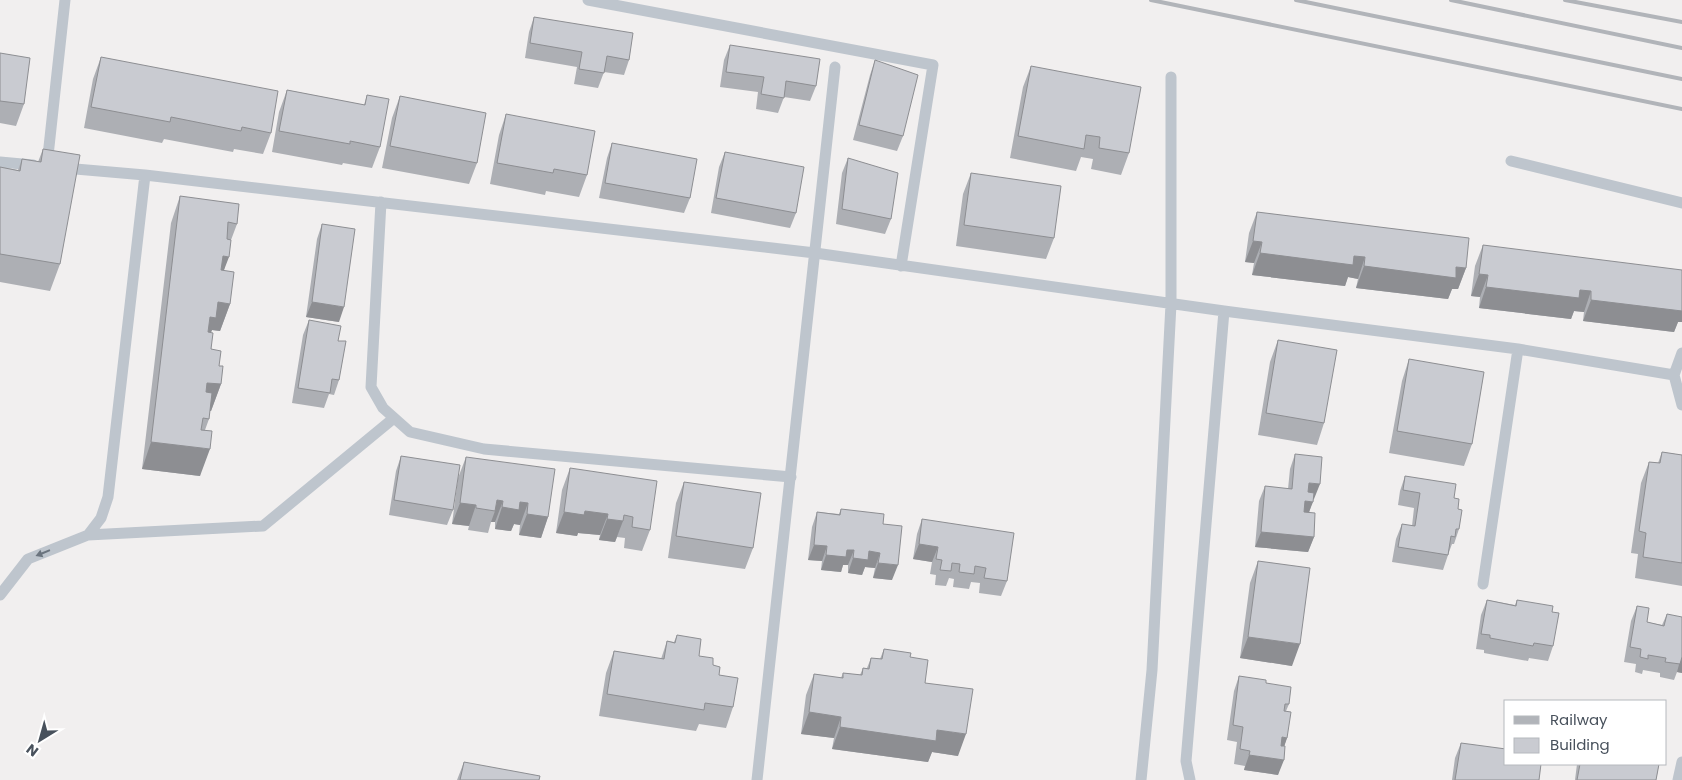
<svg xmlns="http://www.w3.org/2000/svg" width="1682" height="780" viewBox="0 0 1682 780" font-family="Poppins,sans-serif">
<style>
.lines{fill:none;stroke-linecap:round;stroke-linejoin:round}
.lane{stroke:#bec5cd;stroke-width:11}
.rail{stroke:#b1b4b9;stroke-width:4}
.wall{fill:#adafb4}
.shaded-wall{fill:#8d8e92}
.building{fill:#c9cbd1;stroke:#8d8e92}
.oneway{fill:#6b747e}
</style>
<rect width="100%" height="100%" fill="#f1efef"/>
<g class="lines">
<path class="lane" d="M588,0L933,65L901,266
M1511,161L1682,203
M0,162L33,165
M47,165L65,0
M64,168L145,175
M381,202L371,387L383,408L410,432L484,449L791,477
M1682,353L1674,375L1682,405
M88,535L101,518L108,497L145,175L815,253L1224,311L1518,349L1674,375
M1483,584L1518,349
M0,595L28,559L88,535L263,526L394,418
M757,780L835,67
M1141,780L1152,670L1171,304V77
M1190,780L1186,761L1224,311
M1678,780L1682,762"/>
<path class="rail" d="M1151,0L1682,109
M1296,0L1682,79
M1451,0L1682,48
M1565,0L1682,22"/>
</g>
<path class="wall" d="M534,17L629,60L624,75L604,72L598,88L574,84L577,67L525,58L529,32Z
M730,45L816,86L810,101L784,97L778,113L756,109L758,92L720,87L724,60Z
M0,53L24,104L16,126L0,123Z
M101,57L271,133L263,154L234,149L233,152L164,139L162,143L84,128L93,79Z
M875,60L903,136L897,151L853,140L870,75Z
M1031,66L1129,153L1121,175L1091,169L1093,159L1081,157L1076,171L1010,158L1023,87Z
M287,90L364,105L367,95L380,147L372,168L343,163L342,165L272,152L279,112Z
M400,96L477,163L469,184L382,168L392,118Z
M506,114L587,175L579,197L546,191L545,195L490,184L499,135Z
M612,143L690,198L684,213L599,198L607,158Z
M43,149L60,264L50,291L0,282V167L18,170L22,159L38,162Z
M725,152L796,213L790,228L711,213L719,167Z
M848,158L891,219L885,234L836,224L842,173Z
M971,173L1054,238L1046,259L956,246L963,194Z
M180,196L237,224L231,240L224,270L230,304L220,331L212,330L211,332V349L219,366L221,384L211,411H210L209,419L205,430L200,476L142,469L171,223Z
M1257,212L1466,268L1458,289H1452L1448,299L1356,288L1358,279L1348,277L1345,286L1252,275L1254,263L1245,262L1249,233Z
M322,224L339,322L306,317L317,239Z
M1483,245L1678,322L1674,332L1583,321L1584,312L1574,311L1571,319L1479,308L1480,297L1471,296L1475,266Z
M309,320L338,341L339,380L334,395L329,394L324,408L292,403L303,335Z
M1278,340L1324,423L1317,445L1258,435L1270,362Z
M1409,359L1472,444L1464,466L1389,453L1402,381Z
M1662,452L1682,455V586L1635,578L1638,554L1631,553L1641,483L1649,462L1658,463Z
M1295,454L1314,499H1313L1309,513L1314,537L1308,552L1255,547L1259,501L1265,486L1288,489L1290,469Z
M401,456L453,510L447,525L389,515L396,471Z
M466,457L548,517L541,538L519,535L520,525L514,524L511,531L495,529V522H491L488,533L468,530L469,526L452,524L458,478Z
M570,468L650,530L642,551L624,548L625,538L617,537L615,542L599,540L600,535L578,533L577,536L556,533L562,490Z
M1405,476L1454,498L1458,509L1459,529L1454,544H1452L1449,552L1443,570L1392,562L1396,539L1402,524L1412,526L1414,508L1398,505L1400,491Z
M684,482L753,548L745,569L668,558L676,503Z
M841,509L883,524L892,580L873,578L875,568L865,567L862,575L848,573V565H843L841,572L821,570L822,561L808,560L812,527L817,512L839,514Z
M922,519L1007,581L1001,596L979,593L980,583L971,582L969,589L953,587L954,579L949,578L946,586L935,585L936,575L930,574L932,562L913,559L917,534Z
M1258,561L1292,666L1240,658L1250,583Z
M1487,600L1515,605L1517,600L1552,612L1553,646L1548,661L1529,658L1528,661L1484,653V650L1476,649L1481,615Z
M1637,606L1647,622L1662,625L1667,614L1682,673L1677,672L1674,680L1660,677V673L1643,670L1642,674L1635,672L1636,664L1624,662L1631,621Z
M677,635L699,656L713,665L719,675L733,707L726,728L699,724L696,731L599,716L606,673L614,651L661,659L667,641L674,642Z
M884,649L910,657L925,683L958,756L932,752L928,762L832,749L834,738L801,734L806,695L814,674L841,678L843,673L860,675L863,668H867L871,658L880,659Z
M1239,676L1266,683L1289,704L1286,711L1287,738L1284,746L1278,775L1244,770L1245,766L1234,764L1237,742L1227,740L1234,691Z
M1461,743L1539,780H1452L1455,758Z
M464,762L539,780H457Z
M1577,764H1659L1656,780H1575Z"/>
<path class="shaded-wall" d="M1253,241L1262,242L1254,263L1245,262Z
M1260,253L1354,256L1365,257L1358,279L1348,277L1345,286L1252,275Z
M223,256L229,257L219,283Z
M1364,266L1456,267L1466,268L1458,289H1452L1448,299L1356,288Z
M1479,274L1488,275L1480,297L1471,296Z
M1486,287L1580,290L1591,291L1584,312L1574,311L1571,319L1479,308Z
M1591,300L1682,303V322H1678L1674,332L1583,321Z
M218,302L230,304L220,331L212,330L206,345L210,317Z
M312,302L344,307L339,322L306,317Z
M207,383L221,384L211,411L197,409Z
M151,442L210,449L200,476L142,469Z
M1309,483L1320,484L1314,499L1303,498Z
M497,500L503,501L495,522H491L495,511Z
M1305,501L1313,502L1307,517L1300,516Z
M520,502L528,503L520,525L514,524L511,531L495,529L502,507Z
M460,503L476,505L469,526L452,524Z
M585,511L608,514L600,535L578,533L577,536L556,533L564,512Z
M527,514L548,517L541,538L519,535Z
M607,519L623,521L615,542L599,540Z
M1261,532L1314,537L1308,552L1255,547Z
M919,544L938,547L932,562L913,559Z
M814,545L827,546L822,561L808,560Z
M847,550H854L848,565H843L841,572L821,570L826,555Z
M869,551L880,553L875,568L865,567L862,575L848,573L853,558Z
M878,563L898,565L892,580L873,578Z
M1248,637L1300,644L1292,666L1240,658Z
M1681,657H1682V673L1677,672Z
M809,712L841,717L834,738L801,734Z
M840,727L937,730L966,734L958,756L932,752L928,762L832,749Z
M1282,737L1287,738L1282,753L1277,752Z
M1249,755L1284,760L1278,775L1244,770Z"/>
<path class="building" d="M534,17L633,33L629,60L607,56L604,73L579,69L582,52L530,43Z
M730,45L820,59L816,86L786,81L784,98L761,94L764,77L726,72Z
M0,53L30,58L24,104L0,101Z
M101,57L278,91L271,133L242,127L241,131L171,117L170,122L91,107Z
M875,60L918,75L903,136L859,125Z
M1031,66L1141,87L1129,153L1099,148L1100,137L1086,135L1084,149L1018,136Z
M287,90L365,105L367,95L389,99L380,147L350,141V144L279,131Z
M400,96L486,113L477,163L390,146Z
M506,114L595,131L587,175L554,169L553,173L497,163Z
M612,143L697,159L690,198L605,183Z
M43,149L80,155L60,264L0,254V167L20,171L22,159L41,162Z
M725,152L804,167L796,213L716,198Z
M848,158L898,173L891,219L842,209Z
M971,173L1061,186L1054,238L964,225Z
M180,196L239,204L237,224L228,222L227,239L231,240L229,257L223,256L221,270L234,272L230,304L218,302L216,318L210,317L208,332L213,333L211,349L221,351L219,366H223L221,384L207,383L206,392L212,393L209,419L203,418L201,430L212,431L210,449L151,442Z
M1257,212L1469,238L1466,268L1456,267V278L1364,266L1365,257L1354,256L1353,265L1260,253L1262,242L1253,241Z
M322,224L355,229L344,307L312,302Z
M1483,245L1682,270V311L1591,300V291L1580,290L1579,298L1486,287L1488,275L1479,274Z
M309,320L341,326L338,341H346L339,380L332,379L330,393L298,388Z
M1278,340L1337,350L1324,423L1266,413Z
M1409,359L1484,372L1472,444L1397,431Z
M1662,452L1682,455V563L1643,557L1646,533L1639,531L1649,462L1660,463Z
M1295,454L1322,457L1320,484L1309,483L1308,492L1314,493L1313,502L1305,501L1304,512L1315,513L1314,537L1261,532L1265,486L1292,489Z
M401,456L460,465L453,510L394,500Z
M466,457L555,469L548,517L527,514L528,503L520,502L519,510L502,507L503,501L497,500L495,511L476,508V505L460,503Z
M570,468L657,481L650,530L632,527L633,517L624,515L623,521L607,519L608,514L585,511L584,515L564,512Z
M1405,476L1456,484L1454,498L1459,499L1458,509L1462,510L1459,529H1456L1455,537L1451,536L1448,555L1398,547L1402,524L1415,526L1420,493L1403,490Z
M684,482L761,493L753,548L676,536Z
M841,509L884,514L883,524L902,526L898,565L878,563L880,553L869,551L868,560L853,558L854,550H847L846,557L826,555L827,546L814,545L817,512L840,515Z
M922,519L1014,533L1007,581L984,578L986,568L975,566L974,574L959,572L960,564L952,563L951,571L940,570L942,560L936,559L938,547L919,544Z
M1258,561L1310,568L1300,644L1248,637Z
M1487,600L1516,606L1517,600L1553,606L1552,612L1559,613L1553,646L1534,643L1533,646L1490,638V635L1481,634Z
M1637,606L1649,608L1647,622L1664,626L1667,614L1682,617V657L1680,664L1665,662L1666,658L1648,655V659L1640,657L1641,649L1630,647Z
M677,635L701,639L699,656L713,658V665L720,667L719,675L738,678L733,707L705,703L704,710L607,694L614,651L664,659L667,641L675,643Z
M884,649L911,653L910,657L928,660L925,683L973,689L966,734L937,730L936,741L840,727L841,717L809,712L814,674L843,678V673L862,675L863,668L869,669L871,658L882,659Z
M1239,676L1266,680V683L1291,687L1289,704H1285L1284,711L1291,712L1287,738L1282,737L1281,746H1285L1284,760L1249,755L1250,751L1240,749L1243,727L1233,725Z
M1461,743L1506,749V764H1541L1539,780H1455Z
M464,762L540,776L539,780H460Z
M1580,764H1659L1656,780H1577Z"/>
<defs><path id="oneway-solid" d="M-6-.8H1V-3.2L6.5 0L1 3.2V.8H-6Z" transform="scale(1.25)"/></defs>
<use class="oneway" href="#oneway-solid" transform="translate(43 553) rotate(158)"/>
<rect x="1504" y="700" width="162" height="65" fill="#ffffff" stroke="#b6b9be"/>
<rect x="1514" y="716" width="25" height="8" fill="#b1b4b9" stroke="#b6b9be"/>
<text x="1550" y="725" font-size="15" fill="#48515c">Railway</text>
<rect x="1514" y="738" width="25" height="15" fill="#c9cbd1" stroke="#b6b9be"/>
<text x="1550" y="750" font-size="15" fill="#48515c">Building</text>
<g transform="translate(40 740) rotate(217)" stroke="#ffffff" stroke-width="4" paint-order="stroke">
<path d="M0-4L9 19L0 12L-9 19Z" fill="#48515c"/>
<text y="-8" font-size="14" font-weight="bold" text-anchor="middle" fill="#48515c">N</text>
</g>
</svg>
